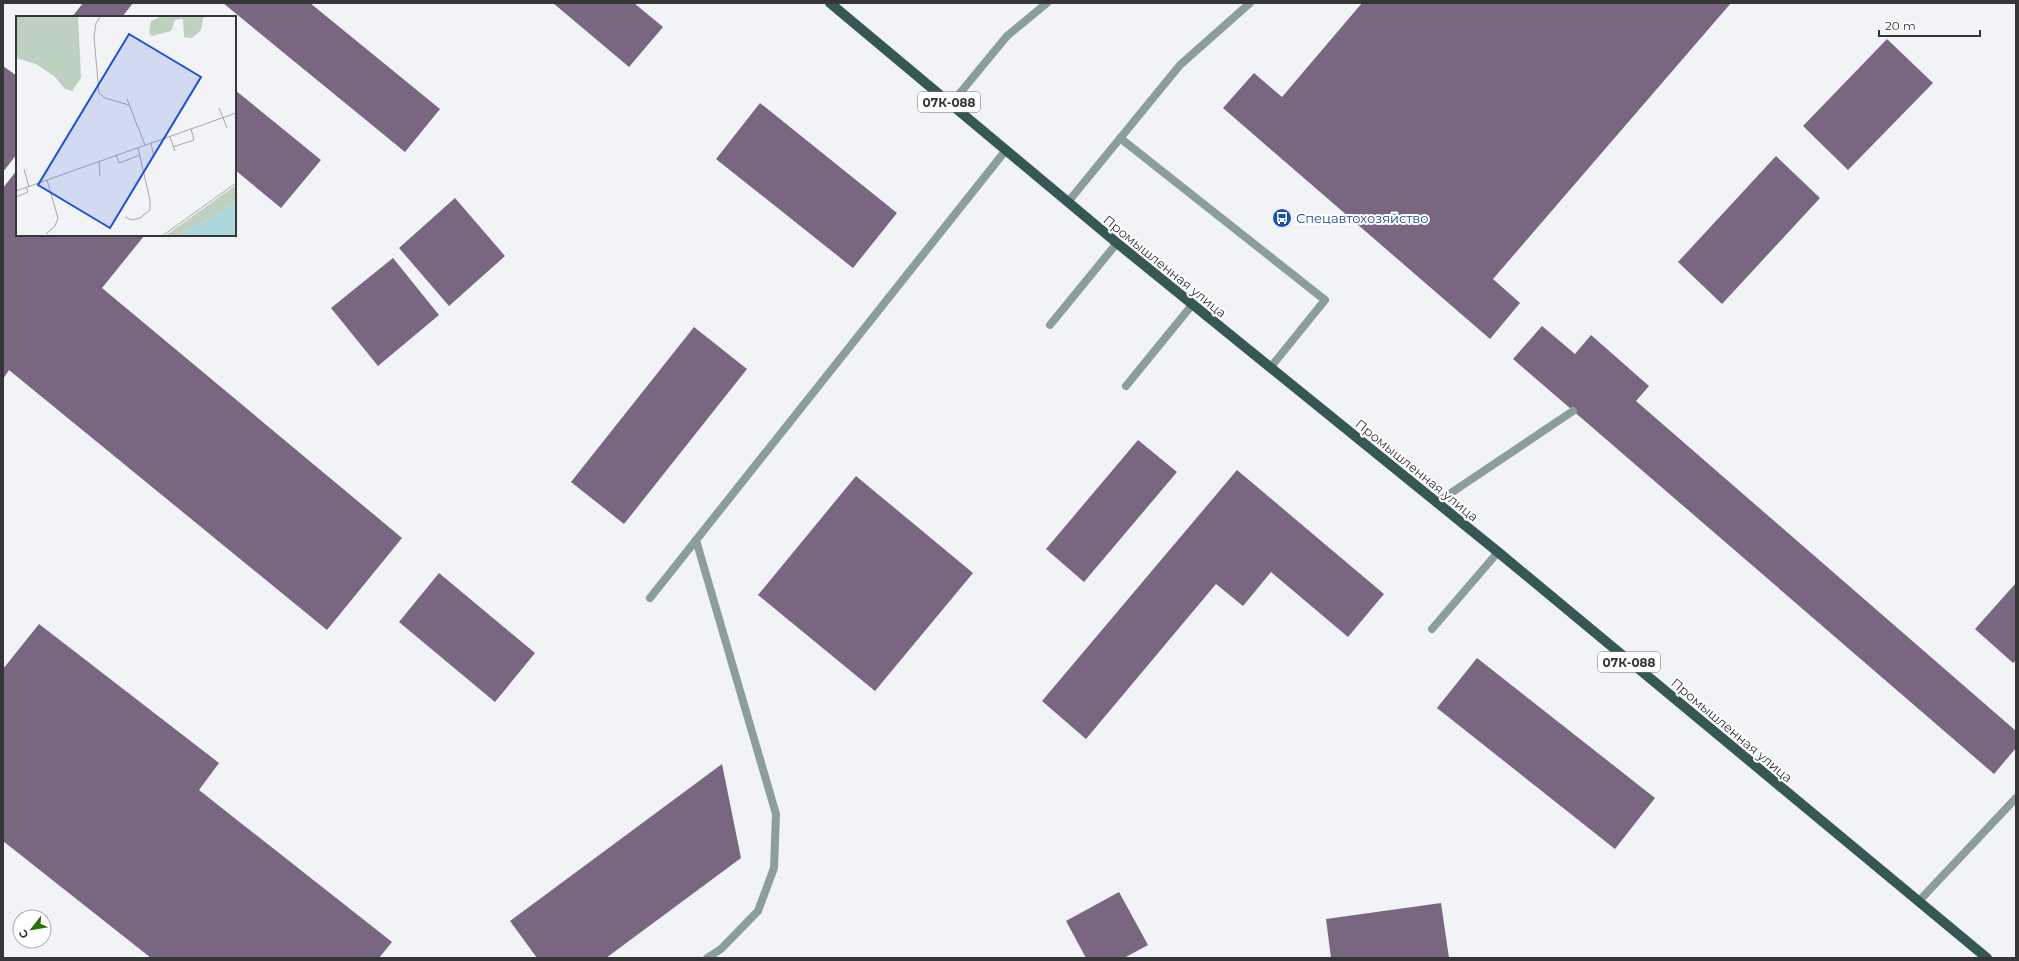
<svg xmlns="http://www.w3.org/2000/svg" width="2019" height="961" viewBox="0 0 2019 961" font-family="Montserrat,sans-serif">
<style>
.building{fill:#796681}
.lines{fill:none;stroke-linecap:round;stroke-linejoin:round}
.lane{stroke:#8b9e9c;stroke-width:8}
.primary{stroke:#365855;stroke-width:10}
.labels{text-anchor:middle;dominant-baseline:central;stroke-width:4;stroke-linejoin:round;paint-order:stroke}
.shield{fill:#fff;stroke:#727274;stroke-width:1}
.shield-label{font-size:12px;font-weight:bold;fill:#363638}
.transit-label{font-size:13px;fill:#164399;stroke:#fff;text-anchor:start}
.street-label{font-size:13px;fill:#363638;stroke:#fff}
.inset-road{fill:none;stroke:#a7a7ab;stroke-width:1}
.view{fill:#1d4ed8;fill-opacity:0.15;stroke:#1d4ed8;stroke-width:2}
.inset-edge{fill:none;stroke:#363638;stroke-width:2}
</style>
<rect width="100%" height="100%" fill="#f2f3f7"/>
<path class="building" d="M83,3H133L122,17H72Z
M223,3H310L440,109L405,152Z
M553,3H634L663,27L629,67Z
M1362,3H1731L1493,279L1520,303L1490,339L1223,108L1254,73L1282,97Z
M1887,39L1933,83L1848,170L1803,126Z
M3,66L17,76V154L3,172Z
M235,90L321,160L281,208L235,170Z
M760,103L897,213L853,268L716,159Z
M1776,156L1820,198L1722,304L1678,262Z
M17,170V235H143L144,236L102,288L402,538L327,630L9,370L3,379V188Z
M455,198L505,256L449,306L399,248Z
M393,258L439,315L378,366L331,308Z
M1542,326L1575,354L1591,335L1649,386L1636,401L2016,731V748L1994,774L1513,359Z
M694,327L747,369L624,524L571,482Z
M1138,440L1177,472L1084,582L1046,549Z
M1237,470L1384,594L1348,637L1271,572L1243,606L1216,584L1086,739L1042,701Z
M856,476L973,573L875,691L758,595Z
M439,573L535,653L495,702L399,622Z
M2016,583V660L2013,663L1975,629Z
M39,624L219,763L199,790L392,942L379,958H151L3,841V669Z
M1477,658L1655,798L1615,849L1437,708Z
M722,764L741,858L606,958H537L510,921Z
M1119,892L1148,945L1124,958H1086L1066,921Z
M1441,903L1449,958H1331L1326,919Z"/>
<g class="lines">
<path class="lane" d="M951,104L1007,36L1047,3
M1120,138L1325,300L1270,368
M1068,202L1180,65L1250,3
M1050,325L1117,243
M1126,386L1192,305
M1436,503L1573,411
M696,540L776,814L774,868L758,911L721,949L707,958
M650,598L1006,150
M1432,629L1498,552
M1918,902L2016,798"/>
<path class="primary" d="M830,3L1117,243L1498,552L1987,958"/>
</g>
<defs>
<symbol id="bus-disc" viewBox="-11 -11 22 22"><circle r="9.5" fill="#1a4fb4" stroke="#fff"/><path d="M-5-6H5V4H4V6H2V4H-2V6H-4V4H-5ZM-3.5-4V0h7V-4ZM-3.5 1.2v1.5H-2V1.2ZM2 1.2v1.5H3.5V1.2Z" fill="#fff"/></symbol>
</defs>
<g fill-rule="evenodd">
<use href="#bus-disc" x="1271" y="207" width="22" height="22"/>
</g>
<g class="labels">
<g class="shield">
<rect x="918" y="92" width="62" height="20" rx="3"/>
<rect x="1598" y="652" width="62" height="20" rx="3"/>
</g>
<g class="shield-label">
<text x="949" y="102">07К-088</text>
<text x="1629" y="662">07К-088</text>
</g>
<g class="transit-label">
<text x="1296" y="218">Спецавтохозяйство</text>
</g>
<g class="street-label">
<text transform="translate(1165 266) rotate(39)">Промышленная улица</text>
<text transform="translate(1417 470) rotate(39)">Промышленная улица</text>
<text transform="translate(1732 730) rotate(40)">Промышленная улица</text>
</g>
</g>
<g transform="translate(16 16)">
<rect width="220" height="220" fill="#f2f3f7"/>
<path d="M0,0H62L65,62L56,75L49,73L39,61L20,48L0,42ZM147,0H190L187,2L185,14L176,22L168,21L167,3L159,4L155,15L136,20L133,17L135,5ZM220,169V187L162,220H149Z" fill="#bed0c0"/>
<path d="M220,187V220H162Z" fill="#acd8db"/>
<path class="inset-road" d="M85,0L80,7L78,21L83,77L89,82L113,89M111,83L129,129M203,92L211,112M154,121L159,135M135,127L138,142M157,131L178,124L175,113M100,139L103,147L124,139M83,146L84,160M8,153L13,171M0,175L220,97M0,181L12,176L10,171M109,201L116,204L124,202L134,194V184L122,132M30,218L39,210L42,202L31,164M146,220L220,167"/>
<path class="view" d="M113,18L185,61L94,212L22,169Z"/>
<rect width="220" height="220" class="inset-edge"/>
</g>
<rect width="2019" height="961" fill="none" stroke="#363638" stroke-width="8"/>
<g transform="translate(32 929) rotate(239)"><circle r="19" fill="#ffffff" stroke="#afafaf"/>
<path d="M0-3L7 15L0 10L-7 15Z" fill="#2d6f08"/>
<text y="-6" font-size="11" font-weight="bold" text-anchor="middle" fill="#363638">С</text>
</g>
<path d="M1879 30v6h101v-6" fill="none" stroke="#363638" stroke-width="2"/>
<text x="1885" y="30" font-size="12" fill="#363638" stroke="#ffffff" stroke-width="3" paint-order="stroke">20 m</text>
</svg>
